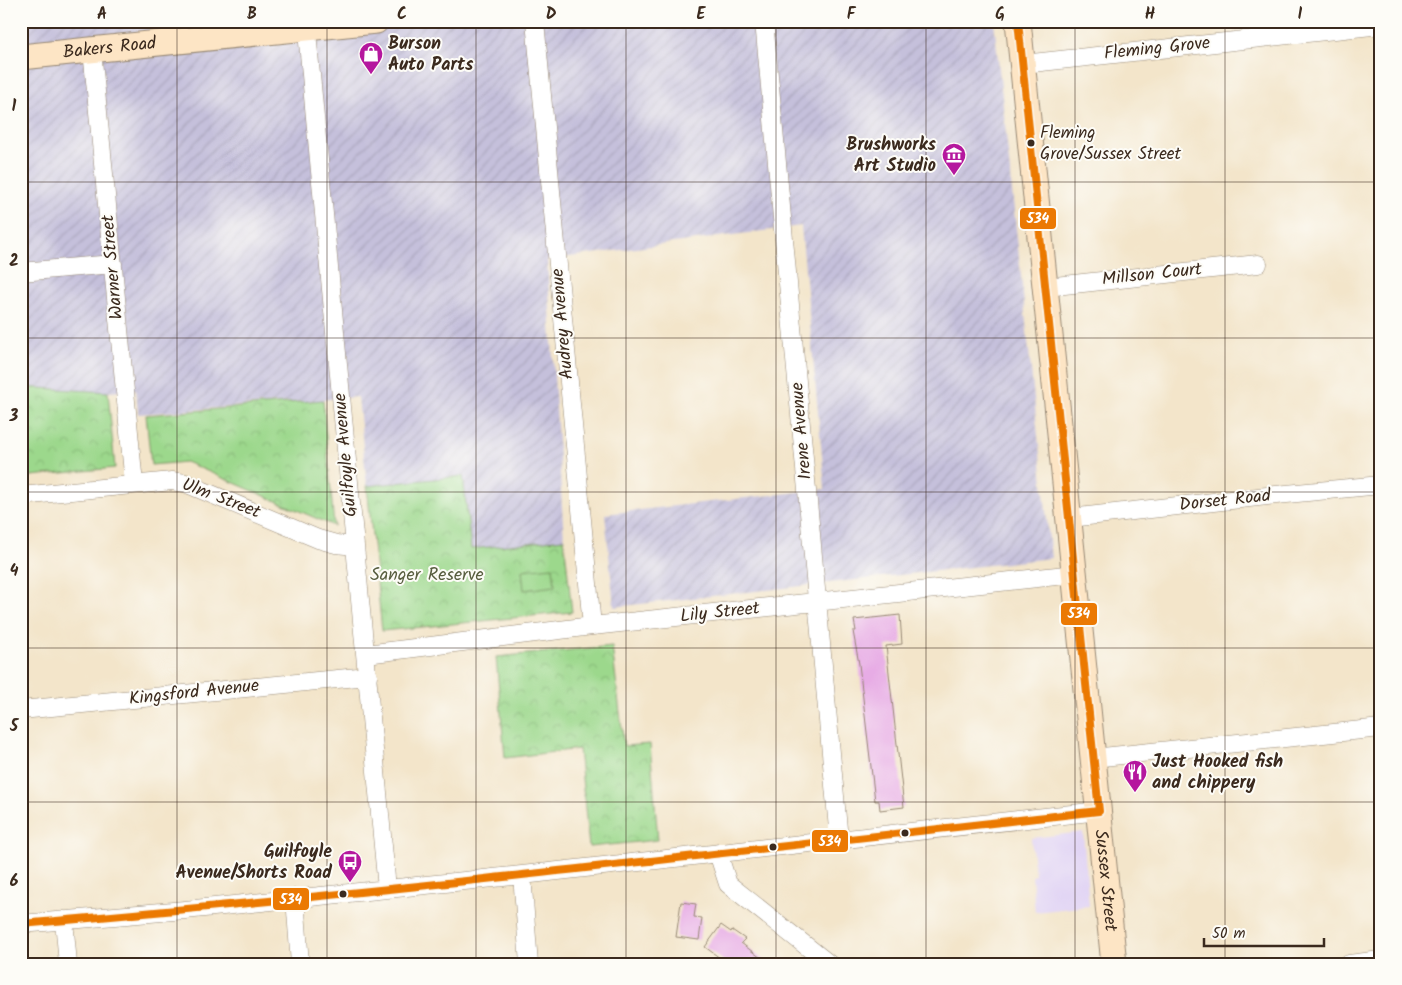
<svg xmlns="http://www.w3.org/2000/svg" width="1402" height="985" viewBox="0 0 1402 985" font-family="Kalam,sans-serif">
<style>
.built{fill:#e1d4f4}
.industrial{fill:url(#industrial-furrows)}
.park{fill:url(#park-crowns);stroke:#6c8155}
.pitch{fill:#9cd88c;stroke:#6c8155}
.building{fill:#e7ace5}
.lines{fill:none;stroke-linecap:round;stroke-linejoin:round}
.street-casing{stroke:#978874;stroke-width:19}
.secondary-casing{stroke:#978874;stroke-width:27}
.street{stroke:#fff;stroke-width:18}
.secondary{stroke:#fde5c5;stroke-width:25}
.bus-1-casing{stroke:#fdfcf7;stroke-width:11}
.bus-1{stroke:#eb7903;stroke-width:8}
.grid{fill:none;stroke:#3b2a1e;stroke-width:1;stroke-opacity:0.55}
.bus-dot{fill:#3b2a1e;stroke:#fdfcf7;stroke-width:2}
.labels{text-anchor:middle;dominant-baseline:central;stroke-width:4;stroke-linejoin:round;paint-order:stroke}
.bus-label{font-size:17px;fill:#3b2a1e;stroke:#fdfcf7;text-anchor:start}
.poi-label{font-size:18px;font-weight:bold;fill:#3b2a1e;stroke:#fdfcf7;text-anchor:start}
.street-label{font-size:18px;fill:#3b2a1e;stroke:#fdfcf7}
.park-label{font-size:18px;fill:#585e3f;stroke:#fdfcf7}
.line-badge{stroke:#fdfcf7;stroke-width:2}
.badge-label{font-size:14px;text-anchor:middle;font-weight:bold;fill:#fff}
.neatline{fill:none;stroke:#3b2a1e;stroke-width:2}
.grid-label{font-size:16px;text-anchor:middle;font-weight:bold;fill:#3b2a1e}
</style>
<defs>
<pattern id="industrial-furrows" width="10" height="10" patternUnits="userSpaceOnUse" patternTransform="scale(1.25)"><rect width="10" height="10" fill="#c5c0db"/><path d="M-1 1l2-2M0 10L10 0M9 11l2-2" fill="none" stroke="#aaa5bc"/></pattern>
<pattern id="park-crowns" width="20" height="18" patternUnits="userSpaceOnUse" patternTransform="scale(1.25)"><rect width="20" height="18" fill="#9cd88c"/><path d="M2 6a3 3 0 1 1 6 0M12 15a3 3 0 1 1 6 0" fill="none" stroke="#87ba78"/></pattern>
</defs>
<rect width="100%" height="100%" fill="#fdfcf7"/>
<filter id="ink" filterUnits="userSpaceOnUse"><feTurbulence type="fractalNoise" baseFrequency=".02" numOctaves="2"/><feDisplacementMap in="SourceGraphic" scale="10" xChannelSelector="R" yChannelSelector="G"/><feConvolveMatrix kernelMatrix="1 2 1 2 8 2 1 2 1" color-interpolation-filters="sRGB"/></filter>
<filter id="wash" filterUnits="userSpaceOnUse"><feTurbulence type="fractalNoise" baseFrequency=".0096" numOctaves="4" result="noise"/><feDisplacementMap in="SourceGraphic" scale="20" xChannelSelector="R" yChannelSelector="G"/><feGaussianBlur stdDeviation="1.12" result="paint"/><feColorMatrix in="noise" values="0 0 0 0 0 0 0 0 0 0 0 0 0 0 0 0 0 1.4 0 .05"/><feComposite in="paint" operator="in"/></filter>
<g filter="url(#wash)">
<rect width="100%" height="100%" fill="#f3e5ca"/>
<path class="built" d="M1083,832L1089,906L1035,912L1032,876L1035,875L1031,838Z"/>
<path class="industrial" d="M21,21H994L1051,558L614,607L605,514L825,489L801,226L547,260L564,539L471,549L463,476L367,486L358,397L138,414L136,390L108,392L21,387Z"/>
<path class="park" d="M21,387L108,392L115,468L21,477Z
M323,400L334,526L186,462L151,465L146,415Z
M463,476L471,549L564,539L572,612L382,631L367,486Z
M612,646L624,746L650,744L658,840L589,847L579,749L505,758L496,657Z"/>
<path class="pitch" d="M553,567L555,586L524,590L522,570Z"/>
<g id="blocks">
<path class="building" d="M900,615L902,644L886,646L904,807L880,810L879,801H875L859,664L853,631H856L854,620Z
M681,902L696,904L694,917L702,918L699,940L676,937Z
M721,925L731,932L732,930L745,939L741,943L769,964H728L705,947Z"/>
</g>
</g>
<g filter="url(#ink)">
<use href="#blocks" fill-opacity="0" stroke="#978874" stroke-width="1"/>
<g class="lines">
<defs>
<path id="street" d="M306,21L387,889
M535,21L592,626
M764,21L839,840
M92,50L134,484
M1023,64L1381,25
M21,272L113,264
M1046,287L1258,264
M21,496L172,481L185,483L318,539L336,544L355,546
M1070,518L1276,495L1381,485
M366,654L592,626L1075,574
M21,710L368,676
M1093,758L1381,728
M718,853L728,884L829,964
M522,875L529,964
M295,898L300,964
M64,920L68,964
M21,924L185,910L522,875L1099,811
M1349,964L1381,960"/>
<g id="secondary">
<path id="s1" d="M1018,21L1114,964"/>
<path id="s2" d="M21,57L376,21"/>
</g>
</defs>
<use href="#street" class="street-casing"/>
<use href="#secondary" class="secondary-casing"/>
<use href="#street" class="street"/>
<use href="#secondary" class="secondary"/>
<defs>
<path id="bus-1" d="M1018,21L1099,811
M21,924C381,893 740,851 1099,811"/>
</defs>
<use href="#bus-1" class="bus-1-casing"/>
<use href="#bus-1" class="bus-1"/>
</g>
</g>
<path class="grid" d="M177,21V964M327,21V964M476,21V964M626,21V964M776,21V964M926,21V964M1075,21V964M1225,21V964M21,182H1381M21,338H1381M21,492H1381M21,648H1381M21,802H1381"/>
<defs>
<symbol id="shop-pin" viewBox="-11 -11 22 30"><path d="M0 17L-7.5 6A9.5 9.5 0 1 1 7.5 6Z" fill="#b5179e" stroke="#fdfcf7"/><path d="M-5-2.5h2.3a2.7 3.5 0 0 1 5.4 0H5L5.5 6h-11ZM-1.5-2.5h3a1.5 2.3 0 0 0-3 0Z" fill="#fff"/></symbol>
<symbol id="museum-pin" viewBox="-11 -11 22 30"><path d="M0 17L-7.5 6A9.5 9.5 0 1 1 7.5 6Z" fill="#b5179e" stroke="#fdfcf7"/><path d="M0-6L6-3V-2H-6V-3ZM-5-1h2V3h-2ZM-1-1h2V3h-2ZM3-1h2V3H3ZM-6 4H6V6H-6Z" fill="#fff"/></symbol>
<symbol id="restaurant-pin" viewBox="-11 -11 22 30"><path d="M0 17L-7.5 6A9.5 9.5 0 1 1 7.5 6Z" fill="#b5179e" stroke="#fdfcf7"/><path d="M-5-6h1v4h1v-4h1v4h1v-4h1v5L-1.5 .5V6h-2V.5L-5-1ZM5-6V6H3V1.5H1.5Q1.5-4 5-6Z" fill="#fff"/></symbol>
<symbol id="bus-pin" viewBox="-11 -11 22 30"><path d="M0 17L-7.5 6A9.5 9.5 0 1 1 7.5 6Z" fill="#b5179e" stroke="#fdfcf7"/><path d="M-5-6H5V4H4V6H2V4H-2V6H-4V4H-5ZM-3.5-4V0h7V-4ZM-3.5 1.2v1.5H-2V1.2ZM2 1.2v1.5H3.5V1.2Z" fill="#fff"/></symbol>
</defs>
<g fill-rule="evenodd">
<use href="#shop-pin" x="357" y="40" width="28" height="38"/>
<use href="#museum-pin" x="940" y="141" width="28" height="38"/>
<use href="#restaurant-pin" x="1121" y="758" width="28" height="38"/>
<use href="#bus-pin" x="336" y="848" width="28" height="38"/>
</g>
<g class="bus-dot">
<circle cx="1031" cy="143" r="4.5"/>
<circle cx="905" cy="833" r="4.5"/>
<circle cx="773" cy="847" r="4.5"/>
<circle cx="343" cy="894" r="4.5"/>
</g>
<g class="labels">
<g class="bus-label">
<text x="1040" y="133">Fleming<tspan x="1040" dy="21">Grove/Sussex Street</tspan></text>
</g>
<g class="poi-label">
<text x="388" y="44">Burson<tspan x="388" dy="21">Auto Parts</tspan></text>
<text x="936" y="145" text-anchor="end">Brushworks<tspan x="936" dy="21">Art Studio</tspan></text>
<text x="1152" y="762">Just Hooked fish<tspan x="1152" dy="21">and chippery</tspan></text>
<text x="332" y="852" text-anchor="end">Guilfoyle<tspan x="332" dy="21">Avenue/Shorts Road</tspan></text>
</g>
<g class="street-label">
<text stroke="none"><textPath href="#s2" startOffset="89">Bakers Road</textPath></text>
<text transform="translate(1157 49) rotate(-6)">Fleming Grove</text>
<text transform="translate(113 267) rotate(-95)">Warner Street</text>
<text transform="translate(1152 275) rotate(-6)">Millson Court</text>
<text transform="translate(563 324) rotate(-95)">Audrey Avenue</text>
<text transform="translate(802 431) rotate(-95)">Irene Avenue</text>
<text transform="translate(346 455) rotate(-95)">Guilfoyle Avenue</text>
<text transform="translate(221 499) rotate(21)">Ulm Street</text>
<text transform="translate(1225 501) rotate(-6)">Dorset Road</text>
<text transform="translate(720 613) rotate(-6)">Lily Street</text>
<text transform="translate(194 693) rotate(-6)">Kingsford Avenue</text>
<text stroke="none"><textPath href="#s1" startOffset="864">Sussex Street</textPath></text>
</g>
<g class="park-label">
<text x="427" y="575">Sanger Reserve</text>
</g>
</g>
<g class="line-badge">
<rect x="1019" y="207" width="38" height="23" rx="5" fill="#eb7903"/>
<rect x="1060" y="602" width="38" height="24" rx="5" fill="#eb7903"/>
<rect x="811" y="829" width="38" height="24" rx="5" fill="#eb7903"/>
<rect x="272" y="887" width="38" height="24" rx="5" fill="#eb7903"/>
</g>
<g class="badge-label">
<text x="1038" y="223">534</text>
<text x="1079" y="618">534</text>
<text x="830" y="846">534</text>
<text x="291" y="904">534</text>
</g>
<rect width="1402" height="985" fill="none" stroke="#fdfcf7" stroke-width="55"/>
<path d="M1204 938v8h120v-8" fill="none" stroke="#3b2a1e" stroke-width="2.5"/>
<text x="1212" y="938" font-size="15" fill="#3b2a1e" stroke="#fdfcf7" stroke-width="4" paint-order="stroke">50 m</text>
<rect x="28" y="28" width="1346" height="930" class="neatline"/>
<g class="grid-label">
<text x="102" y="19">A</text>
<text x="252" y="19">B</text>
<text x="402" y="19">C</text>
<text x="551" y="19">D</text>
<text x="701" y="19">E</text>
<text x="851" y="19">F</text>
<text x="1000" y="19">G</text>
<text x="1150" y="19">H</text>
<text x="1300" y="19">I</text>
<text x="14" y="111">1</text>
<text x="14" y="266">2</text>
<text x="14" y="421">3</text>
<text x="14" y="576">4</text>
<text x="14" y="731">5</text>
<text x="14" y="886">6</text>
</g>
</svg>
